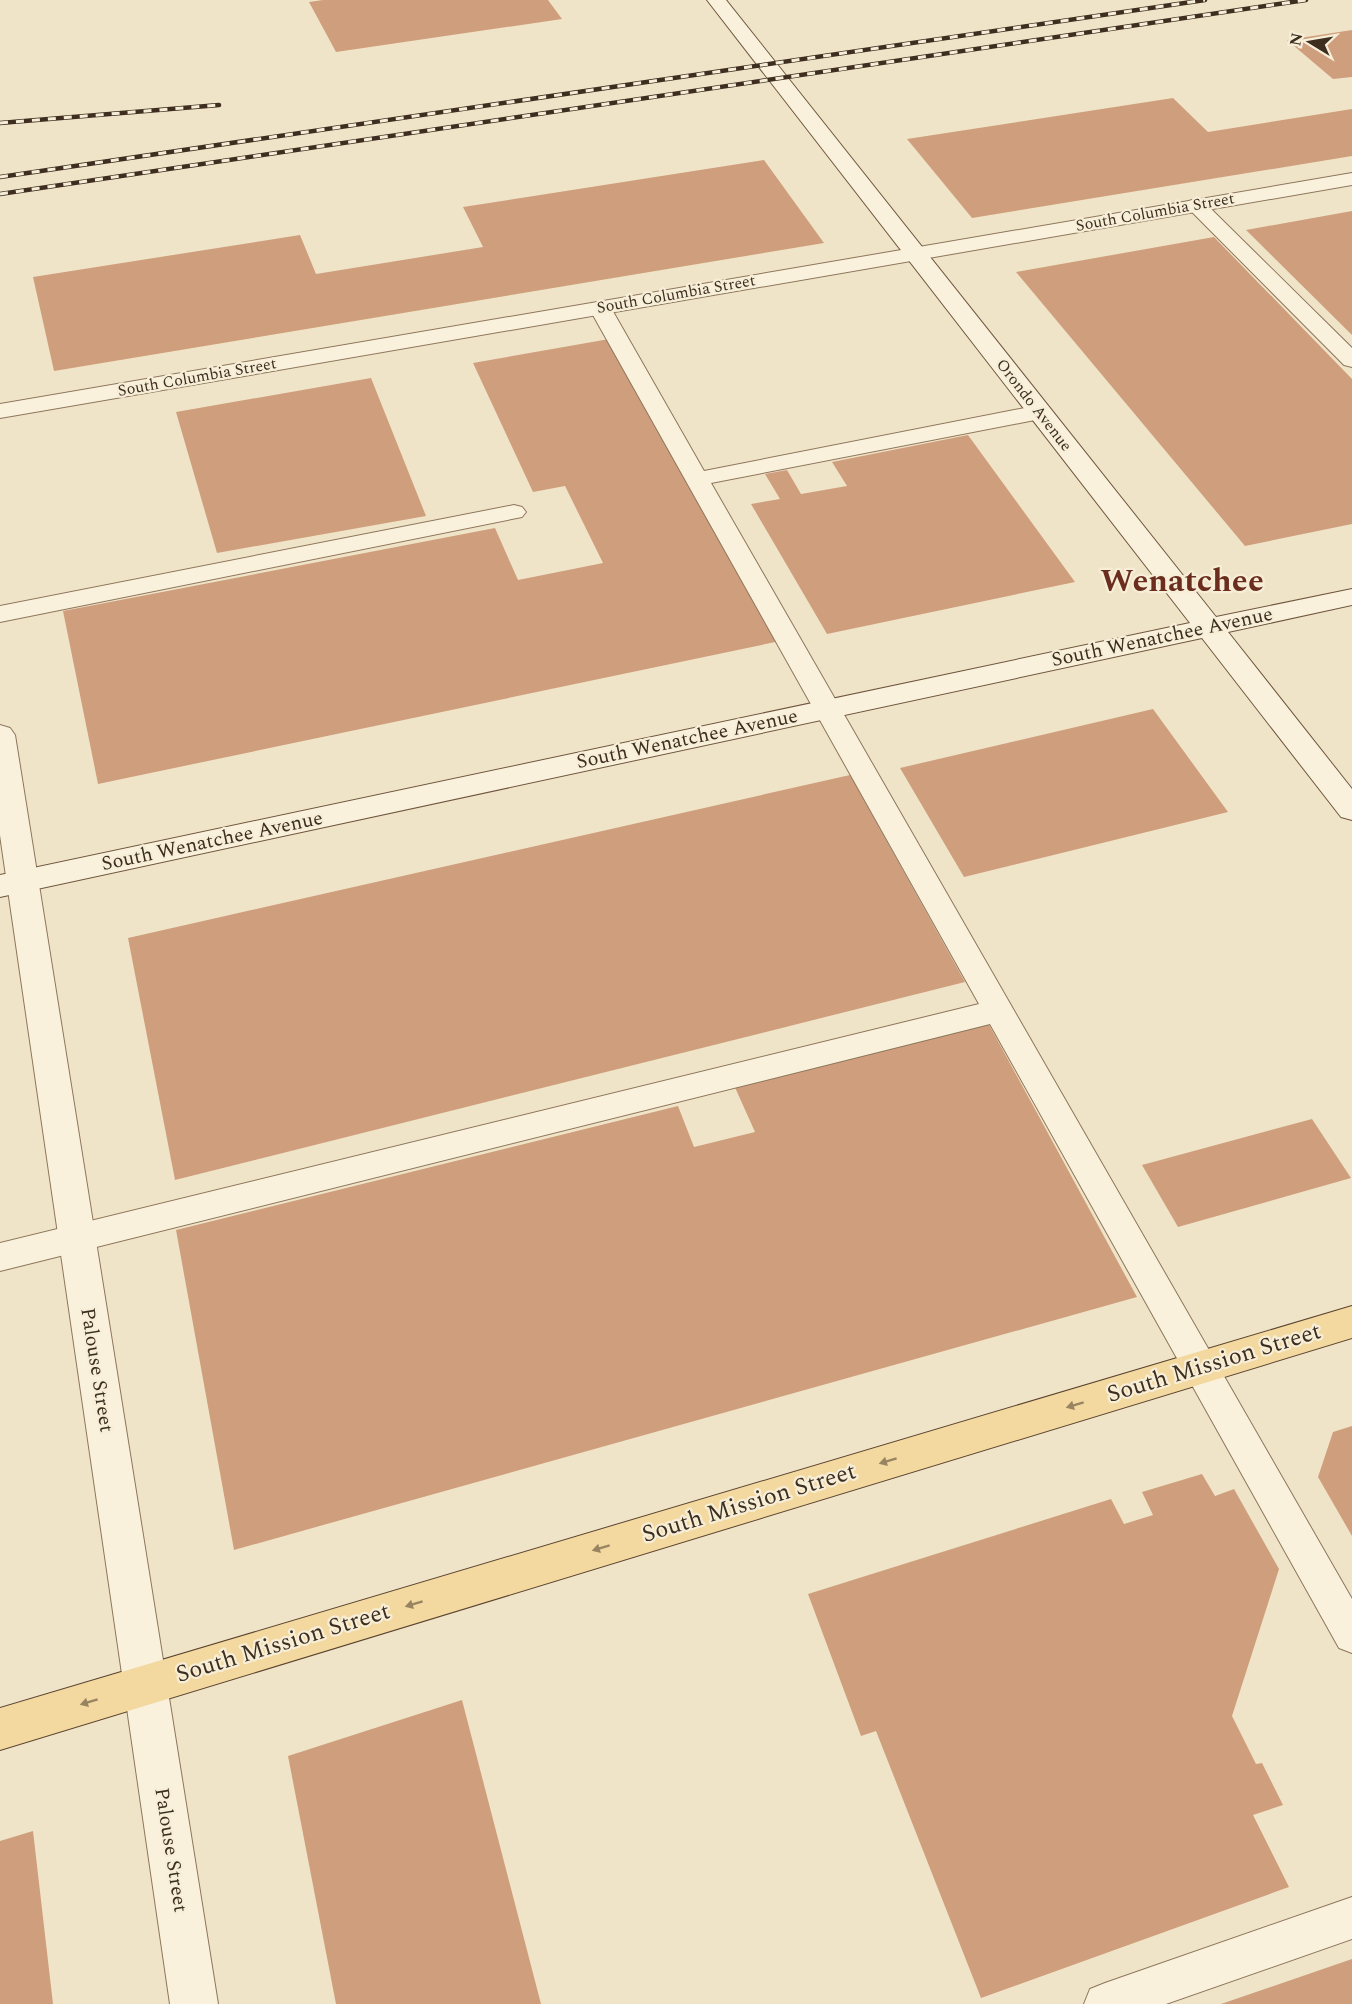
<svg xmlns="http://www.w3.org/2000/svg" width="1352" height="2004" viewBox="0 0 1352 2004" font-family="Spectral,serif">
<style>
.building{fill:#cf9f7d}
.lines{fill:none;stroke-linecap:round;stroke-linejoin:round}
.service-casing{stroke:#8d765c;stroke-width:2}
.tertiary-casing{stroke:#8d765c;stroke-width:2}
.secondary-casing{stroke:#6f573f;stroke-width:2}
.primary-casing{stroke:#5b4430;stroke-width:2}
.service{fill:#faf1dc;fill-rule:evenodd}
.tertiary{fill:#faf1dc;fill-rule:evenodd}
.secondary{fill:#faf1dc;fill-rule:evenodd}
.primary{fill:#f3d9a0;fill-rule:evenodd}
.rail-casing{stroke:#3d2e20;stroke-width:4.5}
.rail{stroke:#f7eed8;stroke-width:3;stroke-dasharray:8;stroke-linecap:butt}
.oneway{fill:#988460}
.labels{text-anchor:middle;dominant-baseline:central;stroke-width:4.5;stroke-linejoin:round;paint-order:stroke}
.far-street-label{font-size:16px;fill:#3d2e20;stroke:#f7eed8}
.street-label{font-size:20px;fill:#3d2e20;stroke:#f7eed8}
.near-street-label{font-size:24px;fill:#3d2e20;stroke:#f7eed8}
.town-label{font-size:32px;font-weight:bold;fill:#6b2e1e;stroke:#f7eed8}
</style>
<rect width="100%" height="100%" fill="#f0e4c8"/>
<path class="building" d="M323,0H548L562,19L336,52L309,2Z
M1352,30V77L1333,79L1287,40Z
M1173,98L1208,132L1352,109V156L972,218L907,139Z
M764,160L824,243L54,371L33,277L300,235L316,274L483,247L463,207Z
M1352,211V335L1246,230Z
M1214,237L1352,379V524L1245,546L1016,272Z
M615,338L785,640L98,784L63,611L495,528L518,580L603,563L565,486L533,492L473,363Z
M371,378L426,516L217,553L176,412Z
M968,435L1075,582L827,634L751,504L780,499L765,474L787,470L801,494L847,486L832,462Z
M1153,709L1228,812L964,877L900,768Z
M850,775L965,982L175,1180L128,938Z
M987,1021L1137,1297L234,1550L176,1230L678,1106L694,1147L755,1132L733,1083Z
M1312,1119L1351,1178L1178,1227L1142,1165Z
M1352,1426V1536L1318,1477L1333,1432Z
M1202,1474L1215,1496L1234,1489L1279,1569L1232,1716L1256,1764L1262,1763L1283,1805L1253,1815L1289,1887L981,1998L876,1731L861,1736L808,1594L1111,1499L1124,1524L1153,1515L1142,1492Z
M462,1700L541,2004H336L288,1756Z
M33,1831L53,2004H0V1841Z
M1352,1959V2004H1221Z"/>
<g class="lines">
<defs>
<path id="service" d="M1196,199L1203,201L1352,348V367L1344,365L1189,209L1186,205L1189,201Z
M600,302L607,304L611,308L704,471L1040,405L1048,407L1051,412L1048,417L1040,419L711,483L1352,1599V1653L1339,1648L990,1024L0,1271V1243L979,1004L589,308L593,304Z
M514,505L522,507L526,512L522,517L0,622V606Z
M1352,1897V1939L1166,2004H1084L1090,1989L1105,1983Z"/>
<path id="tertiary" d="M1352,173V185L0,418V404Z
M0,725L10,728L15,735L218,2004H170L0,835Z"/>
<path id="secondary" d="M707,0H726L1216,617L1352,589V605L1228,632L1352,789V820L1341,817L1202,638L0,897V875L1190,623Z"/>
<path id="primary" d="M1352,1306V1338L0,1750V1708Z"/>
</defs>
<use href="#service" class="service-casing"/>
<use href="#tertiary" class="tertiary-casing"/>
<use href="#secondary" class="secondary-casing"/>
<use href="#primary" class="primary-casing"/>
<use href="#service" class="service"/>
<use href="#tertiary" class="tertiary"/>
<use href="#secondary" class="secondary"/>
<use href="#primary" class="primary"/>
<defs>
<path id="rail" d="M0,123L219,105
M0,177L1205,0
M0,194L1306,0"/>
</defs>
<use href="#rail" class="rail-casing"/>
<use href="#rail" class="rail"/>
</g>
<defs><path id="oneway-solid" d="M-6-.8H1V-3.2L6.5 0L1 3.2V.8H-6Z" transform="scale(1.5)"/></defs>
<g class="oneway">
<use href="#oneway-solid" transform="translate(1075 1405) rotate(163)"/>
<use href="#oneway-solid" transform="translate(888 1461) rotate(163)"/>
<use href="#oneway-solid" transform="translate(601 1548) rotate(163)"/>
<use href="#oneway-solid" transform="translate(414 1604) rotate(163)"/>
<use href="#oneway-solid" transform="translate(89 1702) rotate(163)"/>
</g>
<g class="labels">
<g class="far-street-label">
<text transform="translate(1155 212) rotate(-10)">South Columbia Street</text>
<text transform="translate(676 294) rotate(-10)">South Columbia Street</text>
<text transform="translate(197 377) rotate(-10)">South Columbia Street</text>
<text transform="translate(1034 405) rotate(52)">Orondo Avenue</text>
</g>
<g class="street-label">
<text transform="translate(1162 637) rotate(-12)">South Wenatchee Avenue</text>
<text transform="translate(687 739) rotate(-12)">South Wenatchee Avenue</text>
<text transform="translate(212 841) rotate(-12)">South Wenatchee Avenue</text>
<text transform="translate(97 1370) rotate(81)">Palouse Street</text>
<text transform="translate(171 1850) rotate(81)">Palouse Street</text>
</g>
<g class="near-street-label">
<text transform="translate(1214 1363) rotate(-17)">South Mission Street</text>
<text transform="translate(749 1503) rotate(-17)">South Mission Street</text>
<text transform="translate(283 1643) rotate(-17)">South Mission Street</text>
</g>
<g class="town-label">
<text x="1182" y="581">Wenatchee</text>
</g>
</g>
<g transform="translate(1310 42) rotate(281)" stroke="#f7eed8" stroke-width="4.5" paint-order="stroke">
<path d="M0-4.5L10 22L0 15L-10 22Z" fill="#3d2e20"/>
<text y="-9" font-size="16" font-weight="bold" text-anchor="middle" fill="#3d2e20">N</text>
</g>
</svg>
